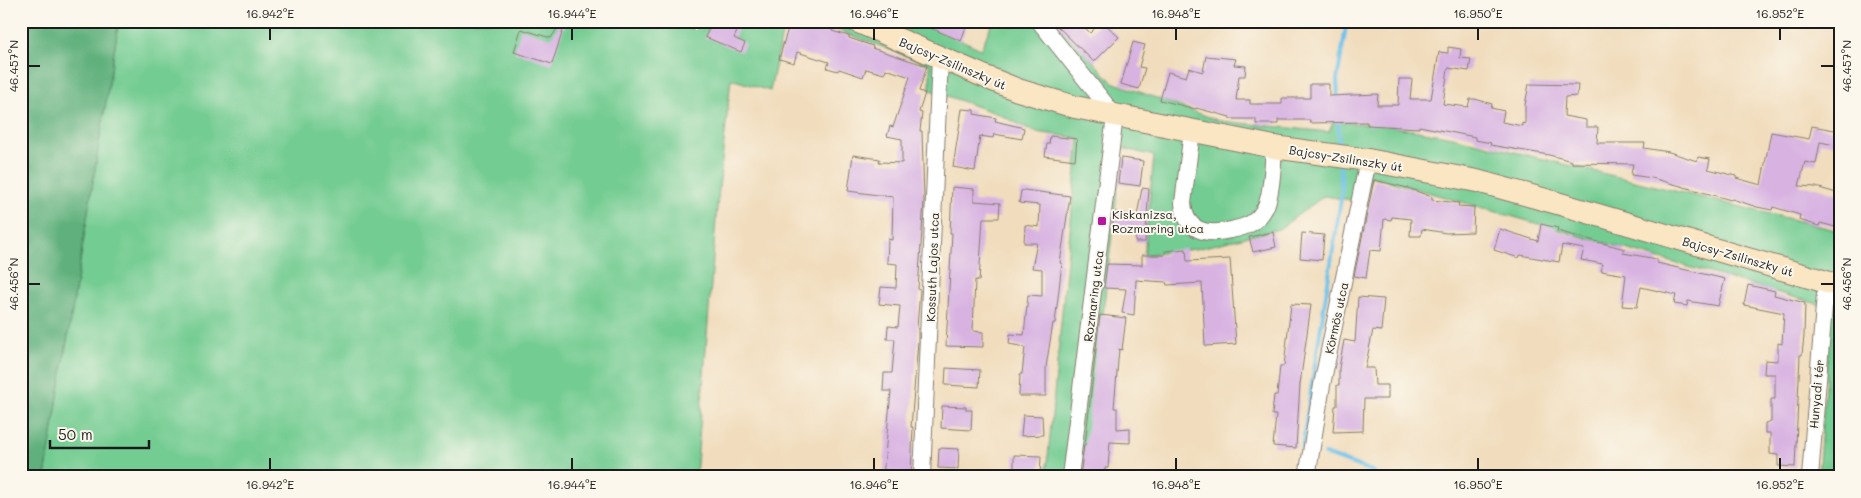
<svg xmlns="http://www.w3.org/2000/svg" width="1861" height="498" viewBox="0 0 1861 498" font-family="Mali,sans-serif">
<style>
.green{fill:#73cc92;stroke:#487457}
.forest{fill:#5eb07c;stroke:#3d664c}
.lines{fill:none;stroke-linecap:round;stroke-linejoin:round}
.stream{stroke:#6bc0e8;stroke-width:4}
.building{fill:#d8b3e2}
.lane-casing{stroke:#867c6c;stroke-width:9}
.street-casing{stroke:#867c6c;stroke-width:18}
.secondary-casing{stroke:#867c6c;stroke-width:24}
.lane{stroke:#fff;stroke-width:8}
.street{stroke:#fff;stroke-width:16}
.secondary{stroke:#fbe6c4;stroke-width:22}
.ticks{fill:none;stroke:#1c1c1c;stroke-width:2}
.poi-dot{fill:#b5179e;stroke:#fbf7ec;stroke-width:2}
.labels{text-anchor:middle;dominant-baseline:central;stroke-width:4;stroke-linejoin:round;paint-order:stroke}
.street-label{font-size:12px;fill:#1c1c1c;stroke:#fbf7ec}
.poi-label{font-size:12px;fill:#1c1c1c;stroke:#fbf7ec;text-anchor:start}
.neatline{fill:none;stroke:#1c1c1c;stroke-width:2}
.ticks-label{font-size:12px;text-anchor:middle;fill:#1c1c1c}
</style>
<rect width="100%" height="100%" fill="#fbf7ec"/>
<filter id="ink" filterUnits="userSpaceOnUse"><feTurbulence type="fractalNoise" baseFrequency=".02" numOctaves="2"/><feDisplacementMap in="SourceGraphic" scale="10" xChannelSelector="R" yChannelSelector="G"/><feConvolveMatrix kernelMatrix="1 2 1 2 8 2 1 2 1" color-interpolation-filters="sRGB"/></filter>
<filter id="wash" filterUnits="userSpaceOnUse"><feTurbulence type="fractalNoise" baseFrequency=".0096" numOctaves="4" result="noise"/><feDisplacementMap in="SourceGraphic" scale="20" xChannelSelector="R" yChannelSelector="G"/><feGaussianBlur stdDeviation="1.12" result="paint"/><feColorMatrix in="noise" values="0 0 0 0 0 0 0 0 0 0 0 0 0 0 0 0 0 1.4 0 .05"/><feComposite in="paint" operator="in"/></filter>
<g filter="url(#wash)">
<rect width="100%" height="100%" fill="#f1ddbd"/>
<path class="green" d="M119,21H785L770,91L731,79L717,207L696,477H45Z
M814,21H920L981,49L993,21H1056L1112,82L1220,121L1329,132L1333,122L1383,125L1453,137L1840,231V285L1828,307L1371,176L1365,202L1324,196L1279,229L1196,249L1144,255L1154,156L1122,148L1084,477H1046L1079,138L1035,132L998,114L930,90V65Z
M1840,298V477H1818L1831,310L1837,299Z"/>
<path class="forest" d="M21,21H119L45,477H21Z"/>
<g class="lines">
<path class="stream" d="M1338,99L1337,80L1347,21
M1338,118L1339,149
M1302,448L1342,192L1340,163
M1325,454L1372,471L1380,477"/>
</g>
<g id="blocks">
<path class="building" d="M562,21H566L552,64L514,52L521,29L551,38Z
M713,21H742L734,38L745,43L741,52L705,37Z
M790,21H807L832,29V31L849,36V38L873,46L872,48L927,66L919,91L925,93L919,112L922,113L920,131H922L924,201L918,289L920,290L917,328H918V341L911,427H913L911,477H883L891,391H883L884,373H892L895,339H887L888,326L898,327L900,306L879,304L881,287L896,288L897,264L887,263L888,239L892,240L893,197L848,191L853,155L880,159L879,162L902,163V139L887,136L890,126L893,127L910,77L886,69L884,74L866,69L863,77L839,69L838,71L827,68L829,62L797,52L794,63L779,59Z
M914,21H968L961,41Z
M1052,21H1079L1090,33L1102,21L1119,37L1094,62Z
M1133,42L1145,45L1139,67L1145,68L1139,89L1121,84Z
M1448,47L1461,49L1460,58L1471,59L1469,71L1448,68L1443,104L1468,107L1470,99H1475L1492,104L1491,108L1504,111L1502,122L1522,126V123L1525,124V105L1529,84L1578,85L1577,96L1565,97L1564,116L1586,120V127H1598L1597,143H1645L1644,148L1669,152L1697,161L1698,157L1710,159L1708,169L1736,176V178L1761,185L1771,132L1809,139L1812,126L1840,131V146L1820,142L1816,164L1805,162L1799,186L1816,187L1840,194V228L1820,223L1819,226L1799,220L1800,215L1773,207L1772,210L1757,207L1732,199L1731,200L1652,178L1631,175L1633,164L1572,163V161L1549,155L1490,145L1491,143L1475,140V137L1419,126V128L1367,125V122L1310,123V120H1278V124H1256V119H1230V117L1196,108V109L1160,100L1168,72L1186,77L1189,68L1203,72L1206,56L1236,59L1234,65L1246,66L1245,76H1239L1236,100H1250V104H1282V98H1310V84H1329V96L1378,94L1377,105H1398L1399,79H1412L1410,99H1431L1439,52L1448,53Z
M962,109L974,110V114L996,118L995,121L1024,128L1022,139L994,134L993,138L980,136L975,171L953,167Z
M1050,136L1077,139L1075,160L1045,156L1047,144H1049Z
M1121,158L1143,161L1140,186L1118,183Z
M1374,180L1408,188L1432,197V200L1459,203L1458,206L1474,207L1473,232L1446,233L1422,229L1421,236H1410L1411,219L1392,217L1391,220L1384,219L1381,251L1370,250L1366,278L1354,276Z
M952,187L974,189V201L1000,203L999,218H983L979,281L975,280L973,331L983,332V347L946,346L952,233H950Z
M1142,188L1149,189L1145,242H1135L1136,231L1112,227L1115,212L1137,216Z
M1024,190L1070,196L1060,263H1062L1055,323H1053L1046,367V396H1019L1020,374H1022L1025,347L1009,344L1010,334L1024,335L1028,295L1042,296V269L1032,268L1037,243H1024L1025,225L1039,227L1040,205L1019,203L1021,191Z
M1541,224L1558,228L1557,231L1625,249L1623,253L1657,259V263L1725,279L1718,306L1688,301L1687,306L1674,304L1676,295L1641,287L1637,307L1622,306L1626,275L1601,271L1603,264L1581,260L1584,249L1562,245L1559,262L1520,255L1519,258L1494,250L1500,229L1538,241Z
M1273,232L1276,247L1253,252L1249,237Z
M1302,233L1324,235L1322,260L1300,258Z
M1186,249L1187,261L1230,259L1236,344L1205,346L1202,283L1167,285L1166,282L1136,280L1134,315L1122,313L1126,289L1104,288L1107,264L1142,265V255H1165V251Z
M1748,285L1775,291L1774,295L1805,303L1804,336L1802,355H1800L1795,467L1778,466V455L1770,454V433H1765V423L1771,422V399H1775V374H1764L1765,360L1778,361V343L1782,344L1784,313L1744,305Z
M1358,297L1384,299L1381,331L1373,330L1365,368H1374L1375,385H1388V399H1364L1363,431L1333,432L1335,406H1337V385H1339V368L1344,340L1355,342Z
M1291,304L1311,305L1300,384L1296,448L1273,446L1276,415H1272L1274,395H1277L1280,366H1284Z
M1100,315L1126,318L1122,350L1119,349L1114,408H1117V429L1130,428V443L1110,442L1108,468H1105V477H1080L1084,445H1085Z
M946,368L980,370L979,387L945,385Z
M942,406L966,407V410H972L971,430L941,428Z
M1023,415L1042,416L1043,435L1021,436Z
M939,448L959,449L958,469L938,468Z
M1014,455L1041,456L1040,477L1014,476Z"/>
</g>
</g>
<g filter="url(#ink)">
<use href="#blocks" fill-opacity="0" stroke="#867c6c" stroke-width="1"/>
<g class="lines">
<defs>
<path id="lane" d="M694,26L696,21"/>
<path id="street" d="M1039,21L1115,116L1070,477
M1192,131L1183,203C1185,231 1206,236 1231,230C1246,227 1257,223 1265,208C1272,195 1273,162 1274,147
M922,477L940,58
M1307,477L1322,385L1368,160
M1810,477L1826,282"/>
<path id="secondary" d="M856,21L988,78L1018,90L1075,107L1274,147L1368,160L1477,181L1557,203L1840,286"/>
</defs>
<use href="#lane" class="lane-casing"/>
<use href="#street" class="street-casing"/>
<use href="#secondary" class="secondary-casing"/>
<use href="#lane" class="lane"/>
<use href="#street" class="street"/>
<use href="#secondary" class="secondary"/>
</g>
</g>
<path class="ticks" d="M270,28V40M572,28V40M874,28V40M1176,28V40M1478,28V40M1780,28V40M28,66H40M1821,66H1834M28,284H40M1821,284H1834M270,458V470M572,458V470M874,458V470M1176,458V470M1478,458V470M1780,458V470"/>
<rect class="poi-dot" x="1097" y="216" width="10" height="10" rx="2.5"/>
<g class="labels">
<g class="street-label">
<text transform="translate(953 63) rotate(23)">Bajcsy-Zsilinszky út</text>
<text transform="translate(1346 158) rotate(9)">Bajcsy-Zsilinszky út</text>
<text transform="translate(1738 256) rotate(16)">Bajcsy-Zsilinszky út</text>
<text transform="translate(932 267) rotate(-88)">Kossuth Lajos utca</text>
<text transform="translate(1093 296) rotate(-83)">Rozmaring utca</text>
<text transform="translate(1336 318) rotate(-78)">Körmös utca</text>
<text transform="translate(1816 394) rotate(-85)">Hunyadi tér</text>
</g>
<g class="poi-label">
<text x="1112" y="214">Kiskanizsa,<tspan x="1112" dy="14">Rozmaring utca</tspan></text>
</g>
</g>
<rect width="1861" height="498" fill="none" stroke="#fbf7ec" stroke-width="55"/>
<path d="M50 440v8h99v-8" fill="none" stroke="#1c1c1c" stroke-width="2.5"/>
<text x="58" y="440" font-size="15" fill="#1c1c1c" stroke="#fbf7ec" stroke-width="4" paint-order="stroke">50 m</text>
<rect x="28" y="28" width="1806" height="442" class="neatline"/>
<g class="ticks-label">
<text x="270" y="18">16.942°E</text>
<text x="572" y="18">16.944°E</text>
<text x="874" y="18">16.946°E</text>
<text x="1176" y="18">16.948°E</text>
<text x="1478" y="18">16.950°E</text>
<text x="1780" y="18">16.952°E</text>
<text transform="translate(14 66) rotate(-90)" y="4">46.457°N</text>
<text transform="translate(1847 66) rotate(-90)" y="4">46.457°N</text>
<text transform="translate(14 284) rotate(-90)" y="4">46.456°N</text>
<text transform="translate(1847 284) rotate(-90)" y="4">46.456°N</text>
<text x="270" y="489">16.942°E</text>
<text x="572" y="489">16.944°E</text>
<text x="874" y="489">16.946°E</text>
<text x="1176" y="489">16.948°E</text>
<text x="1478" y="489">16.950°E</text>
<text x="1780" y="489">16.952°E</text>
</g>
</svg>
